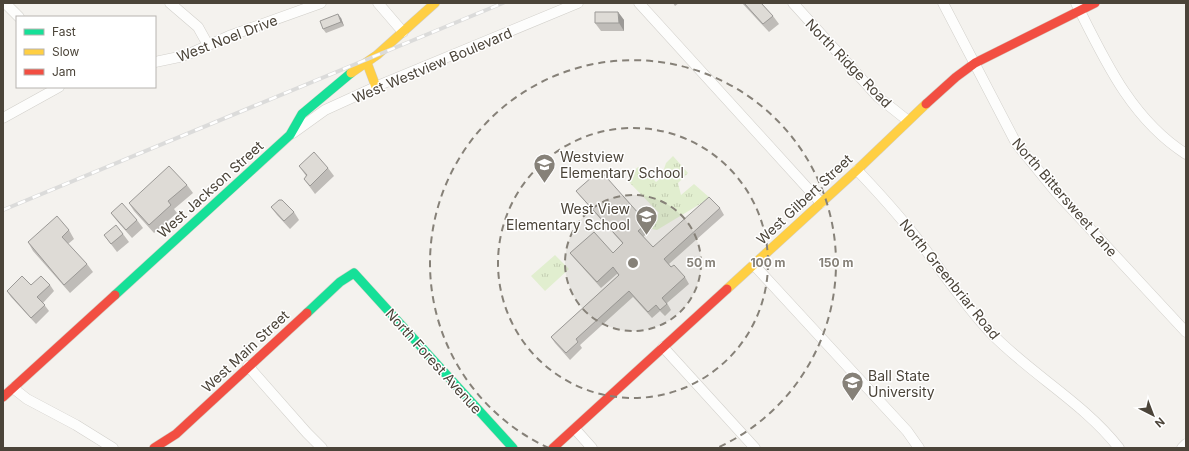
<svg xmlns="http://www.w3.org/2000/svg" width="1189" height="451" viewBox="0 0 1189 451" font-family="Inter,sans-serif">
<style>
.grass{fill:url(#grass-tufts)}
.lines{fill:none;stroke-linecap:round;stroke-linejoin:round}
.street-casing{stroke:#d2d0cb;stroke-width:11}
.fast-casing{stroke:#d3cfc5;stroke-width:10}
.slow-casing{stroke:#d3cfc5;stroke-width:10}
.jam-casing{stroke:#d3cfc5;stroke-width:10}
.street{stroke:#fdfdfc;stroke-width:10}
.fast{stroke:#16e098;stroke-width:9}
.slow{stroke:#ffcf43;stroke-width:9}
.jam{stroke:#f24e42;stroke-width:9}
.rail-casing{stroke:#dbdbda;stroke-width:4}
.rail{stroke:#fff;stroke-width:2.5;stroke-dasharray:8;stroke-linecap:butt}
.wall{fill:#bfbcb8}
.shaded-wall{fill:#9b9996}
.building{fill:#dedbd6;stroke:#9b9996}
.ring{fill:none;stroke:#868178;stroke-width:2;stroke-dasharray:7 5}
.labels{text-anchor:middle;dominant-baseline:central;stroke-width:3;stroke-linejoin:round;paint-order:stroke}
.street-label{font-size:14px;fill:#4b4439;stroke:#fff}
.poi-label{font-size:14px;fill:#4b4439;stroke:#fff;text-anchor:start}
.centre{fill:#868178;stroke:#fff;stroke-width:2}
.ring-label{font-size:12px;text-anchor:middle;font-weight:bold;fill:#868178;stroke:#fff;stroke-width:3;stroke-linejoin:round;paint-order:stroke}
</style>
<defs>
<pattern id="grass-tufts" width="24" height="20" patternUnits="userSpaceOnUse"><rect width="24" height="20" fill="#e1eecf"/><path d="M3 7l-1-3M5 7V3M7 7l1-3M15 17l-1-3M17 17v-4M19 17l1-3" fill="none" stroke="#c3cdb2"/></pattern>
</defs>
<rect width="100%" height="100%" fill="#f4f2ee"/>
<path class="grass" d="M673,156L688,173L678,183L681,195L694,184L710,198L657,230L652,229L646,223L659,213L628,181L629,175L638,167H642L656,182L661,178L666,163Z
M555,255L569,269L545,291L531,276Z"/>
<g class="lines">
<defs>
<path id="street" d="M5,3L19,17
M170,3L198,27L208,45
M378,3L403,32
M639,3L821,203
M793,3L878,97L907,120
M943,3L1016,143L1056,192L1186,332
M1076,3C1104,59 1131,119 1186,154
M155,62L179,57L191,53L229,36L321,3
M3,118L59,87
M293,133L325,110L382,84L578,3
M857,170C877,191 897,213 915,236C940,268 962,302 990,332C1030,374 1083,402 1119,448
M754,265L907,431L919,448
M663,347L755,448
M248,366L307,433L322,448
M13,388L27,399L76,425L113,448
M575,429L592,448
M1182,448L1186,444"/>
<path id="fast" d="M115,295L290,135L302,114L351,73
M307,313L340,282L354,273L513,448"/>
<path id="slow" d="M367,63L376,87
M351,73L377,55L435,3
M727,289L857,170L926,104"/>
<path id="jam" d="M926,104L956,77L975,63L1095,3
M3,397L115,295
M154,448L176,434L307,313
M553,448L727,289"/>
</defs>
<use href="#street" class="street-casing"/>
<use href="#fast" class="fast-casing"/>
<use href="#slow" class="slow-casing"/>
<use href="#jam" class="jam-casing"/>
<use href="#street" class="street"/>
<use href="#fast" class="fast"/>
<use href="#slow" class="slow"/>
<use href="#jam" class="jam"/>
<defs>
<path id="rail" d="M3,210L503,3"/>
</defs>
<use href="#rail" class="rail-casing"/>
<use href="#rail" class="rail"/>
</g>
<path class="wall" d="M673,3H679L675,6Z
M742,3H761L773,16L779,24L769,32Z
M618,12L624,20V31H601L595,23Z
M341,18L344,26L326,33L323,29Z
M299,166L328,168L334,176L315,194L304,179L306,176Z
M187,185L193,193L174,209L177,213L154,233L134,211L129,203Z
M576,191L647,223L652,229L643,237L653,247L720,208L724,215L669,264L671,267L685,277L689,284L667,303L671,310L665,316L660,311L652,318L633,297L580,345L582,348L570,360L555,343L551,337L619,275L617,274L601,288L575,259L570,253H613L623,244L581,197Z
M271,207L294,212L299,220L290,229L277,215Z
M111,213L137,220L143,228L132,238L117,221Z
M69,230L74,239L68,244L87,264L93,272L70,293L33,251L28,242Z
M123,234L129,242L117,252L104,235Z
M31,285H50L54,291L43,303L49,311L36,324L11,297L7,291Z"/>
<path class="shaded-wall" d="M618,12L624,20V31L619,23Z
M338,14L341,18L344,26L341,22Z"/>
<path class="building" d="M744,3H761L773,16L763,24Z
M595,12H618L619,23H595Z
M338,14L341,22L323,29L320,21Z
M314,152L328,168L310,186L304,179L307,175L299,166Z
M169,166L187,185L168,201L171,205L149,225L129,203Z
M600,170L647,223L638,231L653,247L709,197L720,208L664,259L671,267L674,265L685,277L662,298L667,304L660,310L656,305L648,312L629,291L576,339L578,342L566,353L551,337L619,275L613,267L597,282L570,253L594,232L613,253L623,243L576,191Z
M279,200H282L294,212L284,221L271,207Z
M122,203L137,220L126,230L111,213Z
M57,216L69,230L62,237L87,264L64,285L28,242Z
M116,225L123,234L111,244L104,235Z
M22,276L31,285L41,276L50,285L37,297L45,305L31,318L7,291Z"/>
<circle cx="633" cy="263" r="68" fill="#868178" fill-opacity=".12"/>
<g class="ring">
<circle cx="633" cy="263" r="68"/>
<circle cx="633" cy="263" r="135"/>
<path d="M549 448A203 203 0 1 1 717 448"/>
</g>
<defs>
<symbol id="school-pin" viewBox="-11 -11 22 30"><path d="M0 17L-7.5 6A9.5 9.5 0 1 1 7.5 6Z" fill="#868178" stroke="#fff"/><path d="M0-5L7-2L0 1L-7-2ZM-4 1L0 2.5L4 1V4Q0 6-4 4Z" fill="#fff"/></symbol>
<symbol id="university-pin" viewBox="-11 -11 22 30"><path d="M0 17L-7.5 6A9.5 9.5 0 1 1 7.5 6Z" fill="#868178" stroke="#fff"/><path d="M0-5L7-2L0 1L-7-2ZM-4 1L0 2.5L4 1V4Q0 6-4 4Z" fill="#fff"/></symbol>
</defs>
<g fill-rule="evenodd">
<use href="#school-pin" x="532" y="152" width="25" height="34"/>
<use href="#school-pin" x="634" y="204" width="25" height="34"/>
<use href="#university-pin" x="840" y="370" width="25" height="34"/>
</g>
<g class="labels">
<g class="street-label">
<text transform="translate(227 38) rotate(-21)">West Noel Drive</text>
<text transform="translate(849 63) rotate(46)">North Ridge Road</text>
<text transform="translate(432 65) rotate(-23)">West Westview Boulevard</text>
<text transform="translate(210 189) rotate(-42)">West Jackson Street</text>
<text transform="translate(1065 197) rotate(49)">North Bittersweet Lane</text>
<text transform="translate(804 199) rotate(-43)">West Gilbert Street</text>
<text transform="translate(950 279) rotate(51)">North Greenbriar Road</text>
<text transform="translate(245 351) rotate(-43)">West Main Street</text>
<text transform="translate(434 361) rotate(48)">North Forest Avenue</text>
</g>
<g class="poi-label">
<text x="560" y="156">Westview<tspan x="560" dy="16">Elementary School</tspan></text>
<text x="630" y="208" text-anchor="end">West View<tspan x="630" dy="16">Elementary School</tspan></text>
<text x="868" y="375">Ball State<tspan x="868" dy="16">University</tspan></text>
</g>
</g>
<circle cx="633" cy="263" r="6" class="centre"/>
<g class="ring-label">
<text x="701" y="267">50 m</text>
<text x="768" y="267">100 m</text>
<text x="836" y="267">150 m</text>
</g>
<rect width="1189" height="451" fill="none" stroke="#4b4439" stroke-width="8"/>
<rect x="16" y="16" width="140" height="72" fill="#ffffff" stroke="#b7b4b0"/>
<rect x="24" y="29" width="20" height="6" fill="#16e098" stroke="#b7b4b0"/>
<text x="52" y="36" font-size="12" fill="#4b4439">Fast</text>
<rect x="24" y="49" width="20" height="6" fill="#ffcf43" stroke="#b7b4b0"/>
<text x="52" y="56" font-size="12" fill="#4b4439">Slow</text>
<rect x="24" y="69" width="20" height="6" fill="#f24e42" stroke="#b7b4b0"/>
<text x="52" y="76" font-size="12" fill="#4b4439">Jam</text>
<g transform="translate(1153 415) rotate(138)" stroke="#ffffff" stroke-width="3" paint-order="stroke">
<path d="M0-3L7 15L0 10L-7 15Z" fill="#4b4439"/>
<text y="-6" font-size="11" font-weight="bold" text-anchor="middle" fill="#4b4439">N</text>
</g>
</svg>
